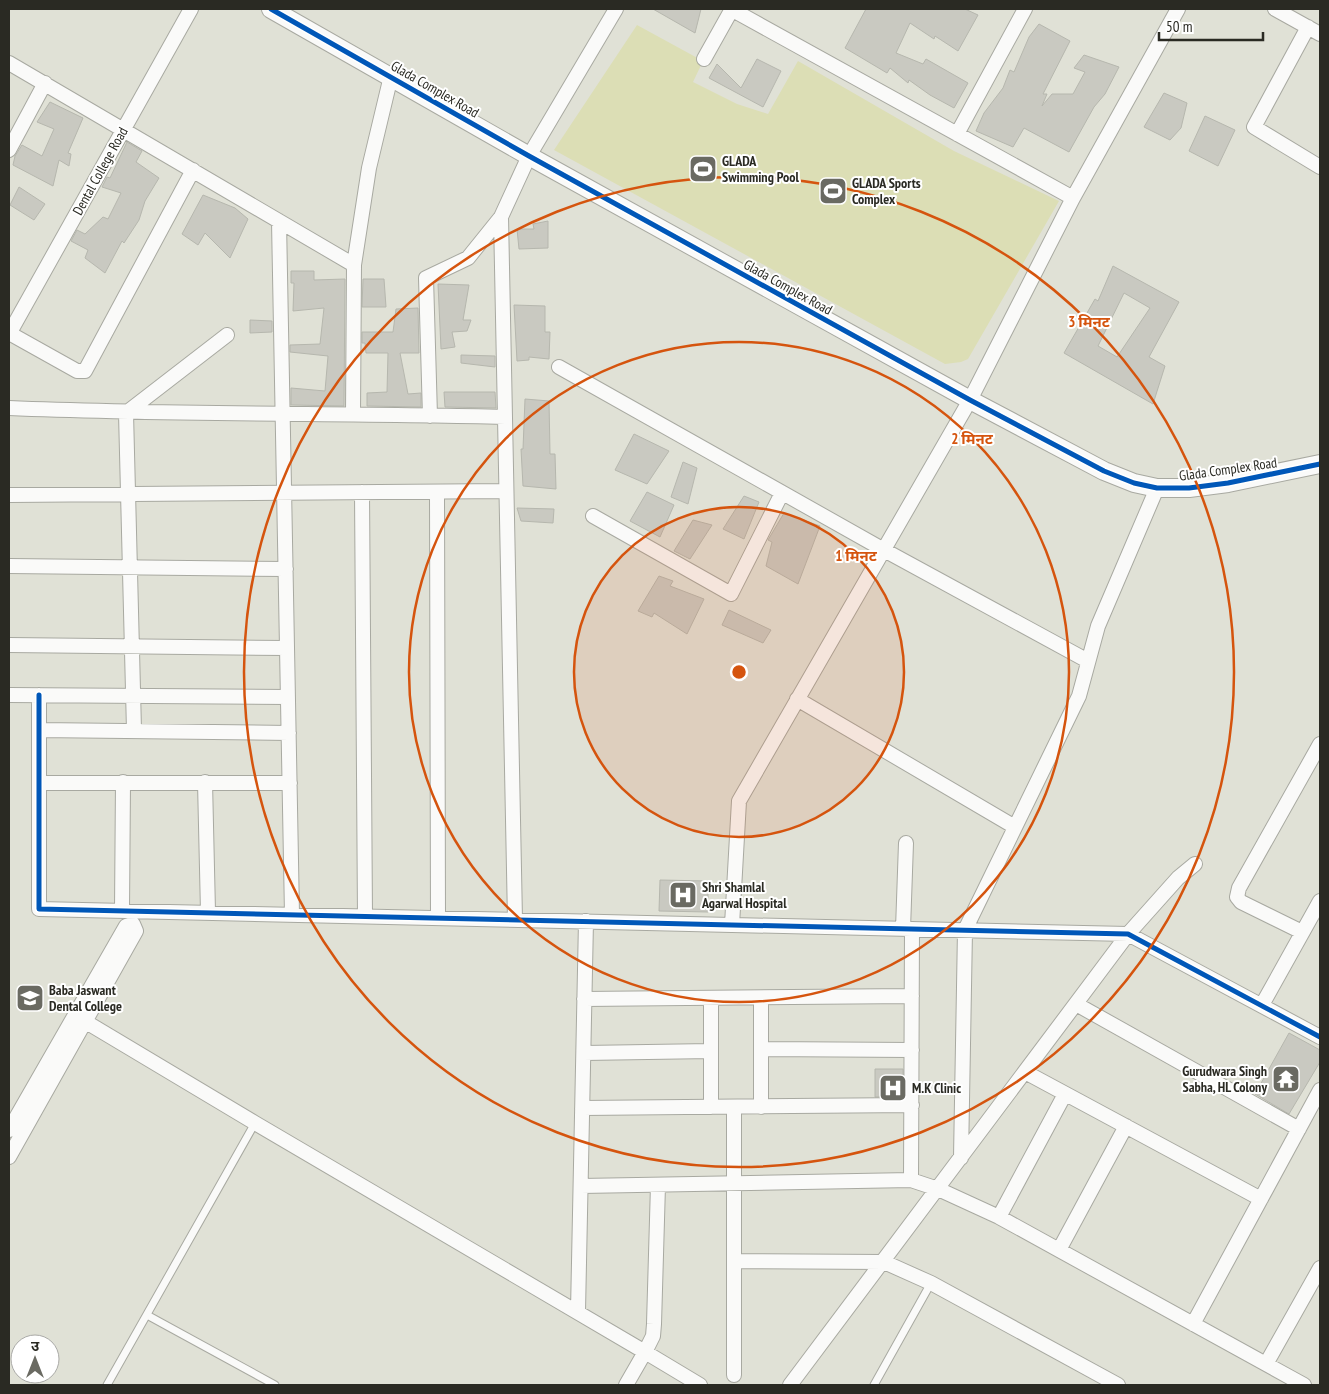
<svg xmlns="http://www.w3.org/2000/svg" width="1329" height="1394" viewBox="0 0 1329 1394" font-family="'PT Sans Narrow','Noto Sans Devanagari',sans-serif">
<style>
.green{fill:#dcdeb5}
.building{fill:#c9c9c1;stroke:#b6b7ae;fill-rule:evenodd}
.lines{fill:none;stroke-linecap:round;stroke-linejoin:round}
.service-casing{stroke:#a8a9a1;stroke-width:9}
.minor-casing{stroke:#a8a9a1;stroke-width:16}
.tertiary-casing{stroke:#a8a9a1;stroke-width:20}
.service{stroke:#fafaf9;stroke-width:7}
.minor{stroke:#fafaf9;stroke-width:14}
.tertiary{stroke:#fafaf9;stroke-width:18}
.cycleway-casing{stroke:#fff;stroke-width:8}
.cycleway{stroke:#0057b8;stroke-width:5}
.ring{fill:none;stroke:#d5540e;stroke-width:2.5}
.labels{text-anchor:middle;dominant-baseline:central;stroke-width:4;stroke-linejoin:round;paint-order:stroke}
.street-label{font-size:14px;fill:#2a2a23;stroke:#fff}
.poi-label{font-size:14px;font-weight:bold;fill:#2a2a23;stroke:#fff;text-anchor:start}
.centre{fill:#d5540e;stroke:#fff;stroke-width:2.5}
.ring-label{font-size:15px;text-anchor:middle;font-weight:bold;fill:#d5540e;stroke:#fff;stroke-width:4;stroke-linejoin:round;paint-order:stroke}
</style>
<rect width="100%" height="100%" fill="#e0e1d6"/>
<path class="green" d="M637,25L703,61L693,82L737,104L768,114L798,61L954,151L1059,201L968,359L961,362L945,364L554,150Z"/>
<path class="building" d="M653,9H701L695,33Z
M866,9H965L978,15L958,51L935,36L934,39L910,23L896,53L923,64L926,59L968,83L954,108L930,95L909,80L908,83L890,68L887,73L845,48Z
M1039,24L1070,41L1043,94H1047L1042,106L1052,94H1073L1085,72L1074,68L1084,55L1119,67L1105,94L1094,107L1069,152L1024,128L1013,147L976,131L984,113L1003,88L1010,70L1014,72L1029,37Z
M757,59L781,71L763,107L709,78L717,64L741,88Z
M1164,93L1187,103L1181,128L1170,140L1144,127Z
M50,102L83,118L68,153L71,154L69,166L59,160L53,186L13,165L15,156L22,145L42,156L54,129L37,122Z
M1205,116L1235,130L1218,166L1189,151Z
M127,142L142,151L136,162L159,178L145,201L139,220L124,243L122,241L105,273L85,258L88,250L71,241L77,230L85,234L103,217L108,219L121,193L102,187L107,177L110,178Z
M19,187L45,204L34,220L10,205Z
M203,195L235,208L248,219L230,258L205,233L198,245L182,234Z
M548,221V248L519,249L517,229H534L533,224Z
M1113,266L1179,302L1149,357L1165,366L1153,404L1064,353L1095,299L1098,301ZM1124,293L1150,308L1117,357L1098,346Z
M291,271H314V280L345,279L344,406L291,405V388L325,391L328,356L290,352V345L320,344L324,308L293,311L294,283H291Z
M363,279H384L386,307H362Z
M438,284L469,285L463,320H471L467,331L452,332L455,347L441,349Z
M514,305L545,306V332H550L549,359L529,357V360L517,361Z
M418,308L419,353H400L408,394L421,393V407L367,406V393L387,392L388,353H366L365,343H362V332H393L396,309Z
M250,320L272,321V332L250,333Z
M461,355L495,356V367L461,363Z
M444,392H495L496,408L445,407Z
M525,399L549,401L550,454H555L556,489L523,486L521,449H523Z
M634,434L669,451L647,484L615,470Z
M683,462L697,468L688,504L671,497Z
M647,492L674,505L660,537L630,521Z
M744,496L759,502L744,539L723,529Z
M517,508L554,509L553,523L521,521Z
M784,513L820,526L798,584L766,566L772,542L768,540Z
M693,520L712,525L690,559L674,551Z
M659,576L673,581L670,586L704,599L687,634L654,613L652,617L638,611Z
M729,610L771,630L763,643L722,625Z
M660,880L708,881V912L659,911Z
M1289,1033L1320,1050V1062L1289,1114L1255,1094Z
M875,1069H903V1096L875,1097Z"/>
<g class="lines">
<defs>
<path id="service" d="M147,1315L275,1385
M107,1385L255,1123
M874,1385L931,1283"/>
<path id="minor" d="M731,9L1073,198
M1275,9L1320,34
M1308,27L1254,127L1320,167
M704,59L732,9
M9,63L354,265
M957,134L1025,9
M9,150L45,83
M501,217L515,920
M279,221L292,914
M9,333L77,371H85L193,170
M9,334L191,9
M559,367L884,550L1088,661
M9,408C174,415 340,413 505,417
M126,413L134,730
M126,413L227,335
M353,414L354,265L369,168L391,76
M430,416L426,278L468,258L501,217L529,156L616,9
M362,492L365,916
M437,492L438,918
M9,495L506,491
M593,516L731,594L782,493
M9,566L286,569
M9,645L287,648
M9,695L288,697
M39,695V909L1128,934L1320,1037
M797,699L1015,827
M39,730L289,733
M205,782L208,912
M39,783H290
M122,910L123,782
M732,925L739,801L970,400L1073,198L1178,9
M903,929L906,843
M1302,932L1241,902L1237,897L1239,888L1320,744
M761,998V1107
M584,999L912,996
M1076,1004L1299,1129
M1262,1005L1320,901
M86,1022L255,1123L645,1352L626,1385
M761,1049L912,1050
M584,1053L711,1051
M1025,1072L1261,1199
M711,1107V998
M582,1108L912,1105
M9,1130L126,926L133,924
M9,1157L136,931L133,924
M961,1158L965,930L1079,696L1098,626L1157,488
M911,1180L912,929
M658,1185L654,1324L653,1336L645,1352L700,1385
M581,1186L911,1180L938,1189L999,1217L1304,1385
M999,1217L1065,1094
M1059,1250L1126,1126
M734,1261L884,1262L931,1283L1118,1385
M578,1311L586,921
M1193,1324L1320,1090
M1266,1364L1320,1268
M734,1375V1107
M790,1385L1128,934L1178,878L1195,864"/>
<path id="tertiary" d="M271,9L529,156L970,400L1104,471L1134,483L1157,488H1189L1228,483L1320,464"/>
</defs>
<use href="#service" class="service-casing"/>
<use href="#minor" class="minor-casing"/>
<use href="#tertiary" class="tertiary-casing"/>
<use href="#service" class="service"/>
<use href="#minor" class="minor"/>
<use href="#tertiary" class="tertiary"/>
<defs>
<path id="cycleway" d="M271,9L529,156L970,400L1104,471L1134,483L1157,488H1189L1228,483L1320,464
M39,695V909L1128,934L1320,1037"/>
</defs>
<use href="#cycleway" class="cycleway-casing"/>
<use href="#cycleway" class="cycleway"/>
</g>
<circle cx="739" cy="672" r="165" fill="#d5540e" fill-opacity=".12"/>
<g class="ring">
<circle cx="739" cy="672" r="165"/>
<circle cx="739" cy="672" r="330"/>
<circle cx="739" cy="672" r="495"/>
</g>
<defs>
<symbol id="stadium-square" viewBox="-11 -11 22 22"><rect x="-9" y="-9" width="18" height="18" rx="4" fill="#6a6a62" stroke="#fff"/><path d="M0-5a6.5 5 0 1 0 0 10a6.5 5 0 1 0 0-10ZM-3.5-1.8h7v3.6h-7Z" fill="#fff"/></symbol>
<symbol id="hospital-square" viewBox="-11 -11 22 22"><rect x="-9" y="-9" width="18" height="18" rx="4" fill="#6a6a62" stroke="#fff"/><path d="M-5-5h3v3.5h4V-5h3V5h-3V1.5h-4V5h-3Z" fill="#fff"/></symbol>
<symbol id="university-square" viewBox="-11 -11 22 22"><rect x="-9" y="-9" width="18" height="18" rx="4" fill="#6a6a62" stroke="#fff"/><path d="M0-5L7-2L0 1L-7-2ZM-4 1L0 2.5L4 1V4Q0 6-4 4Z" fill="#fff"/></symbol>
<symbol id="temple-square" viewBox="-11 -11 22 22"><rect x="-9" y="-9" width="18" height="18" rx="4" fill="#6a6a62" stroke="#fff"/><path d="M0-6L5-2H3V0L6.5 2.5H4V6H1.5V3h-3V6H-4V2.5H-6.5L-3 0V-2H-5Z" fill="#fff"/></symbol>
</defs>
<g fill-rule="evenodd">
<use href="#stadium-square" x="687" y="153" width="32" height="32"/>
<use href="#stadium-square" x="817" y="175" width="32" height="32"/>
<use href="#hospital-square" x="667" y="879" width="32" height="32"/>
<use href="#university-square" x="14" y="982" width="32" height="32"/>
<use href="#temple-square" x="1270" y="1063" width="32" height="32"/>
<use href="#hospital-square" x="877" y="1072" width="32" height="32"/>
</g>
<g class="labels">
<g class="street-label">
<text transform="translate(435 89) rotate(30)">Glada Complex Road</text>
<text transform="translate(100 171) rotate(-61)">Dental College Road</text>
<text transform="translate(788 287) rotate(29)">Glada Complex Road</text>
<text transform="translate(1228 469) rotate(-8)">Glada Complex Road</text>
</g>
<g class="poi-label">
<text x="722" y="161">GLADA<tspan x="722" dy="16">Swimming Pool</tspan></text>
<text x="852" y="183">GLADA Sports<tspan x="852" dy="16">Complex</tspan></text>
<text x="702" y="887">Shri Shamlal<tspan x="702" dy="16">Agarwal Hospital</tspan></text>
<text x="49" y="990">Baba Jaswant<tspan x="49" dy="16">Dental College</tspan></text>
<text x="1267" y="1071" text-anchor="end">Gurudwara Singh<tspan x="1267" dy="16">Sabha, HL Colony</tspan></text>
<text x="912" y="1088">M.K Clinic</text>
</g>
</g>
<circle cx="739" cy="672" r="8" class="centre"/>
<g class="ring-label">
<text x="1089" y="327">3 मिनट</text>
<text x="972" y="444">2 मिनट</text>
<text x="856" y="561">1 मिनट</text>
</g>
<rect width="1329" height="1394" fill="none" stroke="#2a2a23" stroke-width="20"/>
<g transform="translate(35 1359)"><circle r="24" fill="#ffffff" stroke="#aaaaa7"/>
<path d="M0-4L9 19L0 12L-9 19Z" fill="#6a6a62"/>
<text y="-8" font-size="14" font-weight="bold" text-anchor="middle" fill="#2a2a23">उ</text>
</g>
<path d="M1159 32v8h104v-8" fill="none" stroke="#2a2a23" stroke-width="2.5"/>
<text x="1166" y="32" font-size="15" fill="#2a2a23" stroke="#ffffff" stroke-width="4" paint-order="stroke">50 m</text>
</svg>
